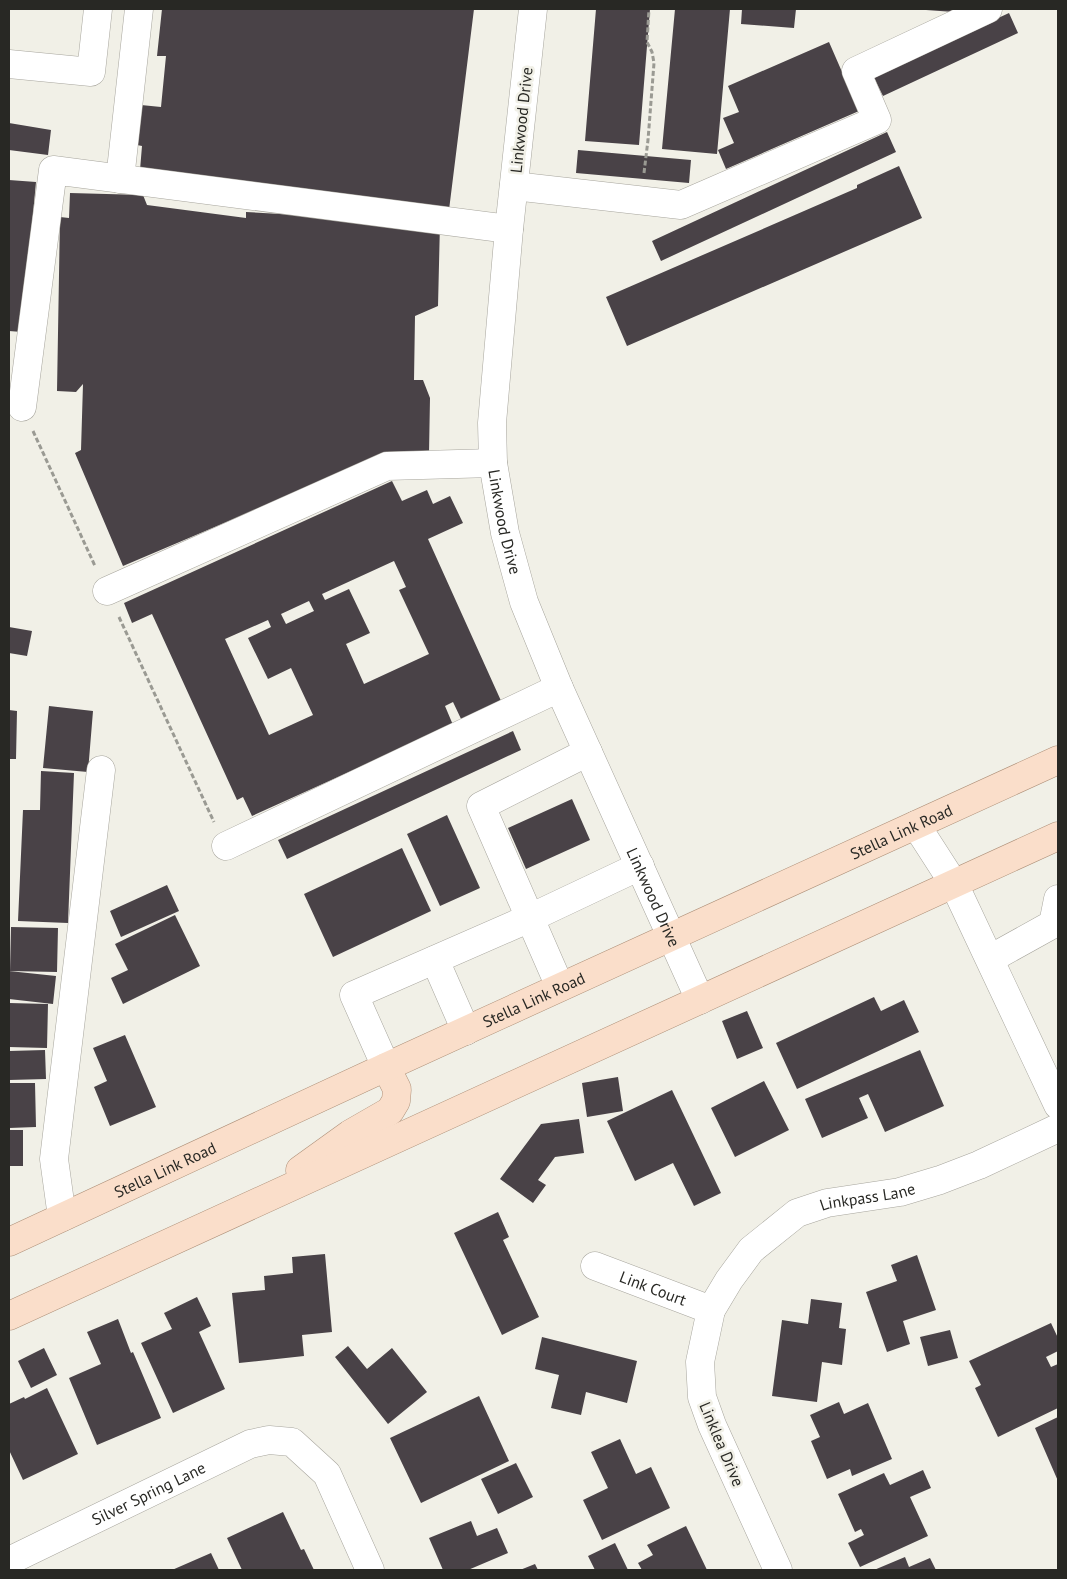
<svg xmlns="http://www.w3.org/2000/svg" width="1067" height="1579" viewBox="0 0 1067 1579" font-family="'PT Sans',sans-serif">
<style>
.building{fill:#494247;fill-rule:evenodd}
.lines{fill:none;stroke-linecap:round;stroke-linejoin:round}
.minor-casing{stroke:#a7a59d;stroke-width:29}
.major-casing{stroke:#ae9079;stroke-width:29}
.path{stroke:#9a9a93;stroke-width:3;stroke-dasharray:5 2.5;stroke-linecap:butt}
.minor{stroke:#fff;stroke-width:28}
.major{stroke:#fadeca;stroke-width:28}
.labels{text-anchor:middle;dominant-baseline:central;stroke-width:5;stroke-linejoin:round;paint-order:stroke}
.street-label{font-size:16px;fill:#282824;stroke:#f1f0e7}
</style>
<rect width="100%" height="100%" fill="#f1f0e7"/>
<path class="building" d="M162,9H474L449,210L140,170L142,146L137,145L141,105L161,107L166,56H157Z
M596,9H650L639,145L585,141Z
M675,9H730L717,154L662,149Z
M742,9H796L794,28L741,24Z
M926,9H954V12L926,10Z
M1009,13L1018,33L883,96L873,76Z
M829,42L859,111L726,169L718,150L734,143L723,118L739,112L728,86Z
M9,123L51,130L48,155L9,150Z
M887,132L896,152L661,261L652,241Z
M578,150L691,160L689,183L576,173Z
M899,166L922,218L627,346L606,297L857,188V185Z
M9,180L36,182L22,332L9,331Z
M70,193L143,195L147,205L246,218V212L440,223L438,306L415,316L414,380H423L430,398L429,453L391,452L123,566L75,453L81,450L83,384L76,392L57,391L60,217L69,218Z
M392,481L402,501L427,490L433,504L450,496L463,523L428,539L502,703L462,721L453,702L445,706L453,725L252,816L243,797L237,800L152,614L132,623L124,603ZM394,561L406,587L399,590L429,654L364,684L346,644L370,633L349,589L325,600L322,594ZM309,601L314,611L286,624L281,614ZM268,620L271,627L248,638L268,679L291,668L313,715L269,735L225,639Z
M9,627L32,631L27,656L9,653Z
M49,706L93,711L88,772L43,768Z
M9,710L17,711L16,759H9Z
M513,731L521,750L287,859L278,840Z
M41,771L74,773L68,923L18,921L23,810H40Z
M572,799L590,840L526,869L508,828Z
M447,815L480,888L440,906L407,834Z
M402,848L431,911L333,957L304,894Z
M167,885L179,911L121,937L110,911Z
M175,915L200,966L123,1004L111,978L128,970L115,944Z
M11,927L58,928L57,972L10,971Z
M9,971L56,976L53,1004L9,999Z
M874,997L881,1011L904,1000L919,1032L797,1089L776,1043Z
M9,1003L48,1004L47,1048L9,1047Z
M747,1011L763,1048L737,1059L722,1021Z
M125,1035L156,1107L110,1126L94,1087L107,1081L93,1048Z
M45,1050L46,1079L9,1080V1051Z
M920,1050L944,1106L885,1132L868,1094L859,1098L868,1118L822,1138L805,1099Z
M618,1077L623,1111L587,1117L582,1083Z
M764,1081L789,1130L735,1157L711,1108Z
M9,1083H35L36,1127L9,1128Z
M672,1090L721,1193L694,1206L673,1163L635,1181L607,1121Z
M579,1119L584,1153L555,1157L538,1180L546,1185L533,1203L500,1179L541,1124Z
M9,1130H23V1166H9Z
M498,1212L509,1237L503,1240L539,1317L502,1335L454,1233Z
M325,1254L332,1332L302,1335L304,1356L239,1363L232,1293L265,1290L264,1276L293,1273L292,1257Z
M917,1255L936,1310L903,1321L910,1344L887,1352L866,1292L897,1281L891,1265Z
M197,1297L211,1326L199,1332L225,1389L173,1413L141,1343L172,1329L164,1313Z
M811,1299L842,1303L839,1328L846,1329L842,1365L822,1362L817,1402L772,1396L782,1320L808,1324Z
M118,1319L131,1353L133,1352L161,1418L97,1445L69,1378L101,1364L87,1332Z
M1051,1323L1058,1338V1351L1046,1357L1051,1367L1058,1364V1408L998,1437L975,1388L981,1385L969,1361Z
M950,1330L958,1358L928,1366L920,1337Z
M542,1337L637,1361L627,1403L586,1392L581,1415L551,1408L559,1375L535,1369Z
M348,1346L367,1369L392,1348L427,1392L388,1424L335,1357Z
M44,1348L57,1375L31,1388L18,1361Z
M47,1388L78,1454L23,1480L9,1450V1404L24,1397L25,1399Z
M479,1396L509,1461L421,1503L390,1438Z
M839,1402L844,1414L868,1403L892,1459L852,1476L850,1469L827,1479L811,1441L820,1437L810,1415Z
M1058,1417V1481L1035,1428Z
M620,1439L636,1474L651,1467L670,1508L602,1540L583,1500L608,1488L591,1452Z
M516,1463L533,1497L498,1514L481,1479Z
M923,1470L931,1488L910,1497L928,1536L860,1567L848,1543L864,1535L861,1529L855,1532L838,1494L884,1473L890,1485Z
M283,1512L301,1550L304,1549L314,1570H242L227,1538Z
M471,1521L477,1536L497,1528L508,1553L468,1570H443L429,1538Z
M686,1526L707,1570H642L638,1563L653,1555L647,1545Z
M615,1543L628,1570H595L588,1556Z
M211,1553L219,1570H172Z
M905,1557L909,1567L930,1558L936,1570H874Z
M535,1564L538,1570H520Z"/>
<g class="lines">
<defs>
<g id="minor">
<path id="s1" d="M533,9L509,229L492,423L493,463L505,533L524,602L559,688L700,1000"/>
<path d="M9,64L91,72L98,9"/>
<path d="M120,179L139,9"/>
<path d="M514,186L681,205L877,120L856,71L988,9"/>
<path d="M22,407L53,170L509,229"/>
<path d="M107,591L387,466L493,463"/>
<path d="M916,825L954,884L1058,1105"/>
<path d="M226,846L559,688"/>
<path d="M990,959L1053,924L1058,899"/>
<path d="M435,960L466,1031"/>
<path d="M560,987L481,806L588,752"/>
<path d="M386,1067L354,995L530,918L640,866"/>
<path d="M62,1217L54,1159L101,770"/>
<path id="s2" d="M595,1266L711,1310"/>
<path id="s3" d="M9,1561L250,1444L269,1440L292,1442L327,1474L370,1570"/>
<path id="s4" d="M778,1570L712,1425L702,1397L700,1362L711,1310L729,1280L751,1250L797,1213L827,1203L900,1192L940,1180L979,1165L1058,1128"/>
</g>
<g id="major">
<path d="M300,1170L350,1134L390,1111L396,1101L397,1089L386,1067"/>
<path id="s5" d="M9,1242L386,1067L1058,760"/>
<path d="M9,1316L1058,836"/>
</g>
</defs>
<use href="#minor" class="minor-casing"/>
<use href="#major" class="major-casing"/>
<path class="path" d="M644,173L648,140L654,63L652,52L647,42L649,9
M33,431L95,566
M119,617L214,822"/>
<use href="#minor" class="minor"/>
<use href="#major" class="major"/>
</g>
<g class="labels">
<g class="street-label">
<text transform="translate(521 120) rotate(-84)">Linkwood Drive</text>
<text stroke="none"><textPath href="#s1" startOffset="516">Linkwood Drive</textPath></text>
<text stroke="none"><textPath href="#s5" startOffset="982">Stella Link Road</textPath></text>
<text stroke="none"><textPath href="#s1" startOffset="921">Linkwood Drive</textPath></text>
<text stroke="none"><textPath href="#s5" startOffset="578">Stella Link Road</textPath></text>
<text stroke="none"><textPath href="#s5" startOffset="172">Stella Link Road</textPath></text>
<text stroke="none"><textPath href="#s4" startOffset="481">Linkpass Lane</textPath></text>
<text stroke="none"><textPath href="#s2" startOffset="62">Link Court</textPath></text>
<text transform="translate(722 1444) rotate(67)">Linklea Drive</text>
<text stroke="none"><textPath href="#s3" startOffset="155">Silver Spring Lane</textPath></text>
</g>
</g>
<rect width="1067" height="1579" fill="none" stroke="#282824" stroke-width="20"/>
</svg>
